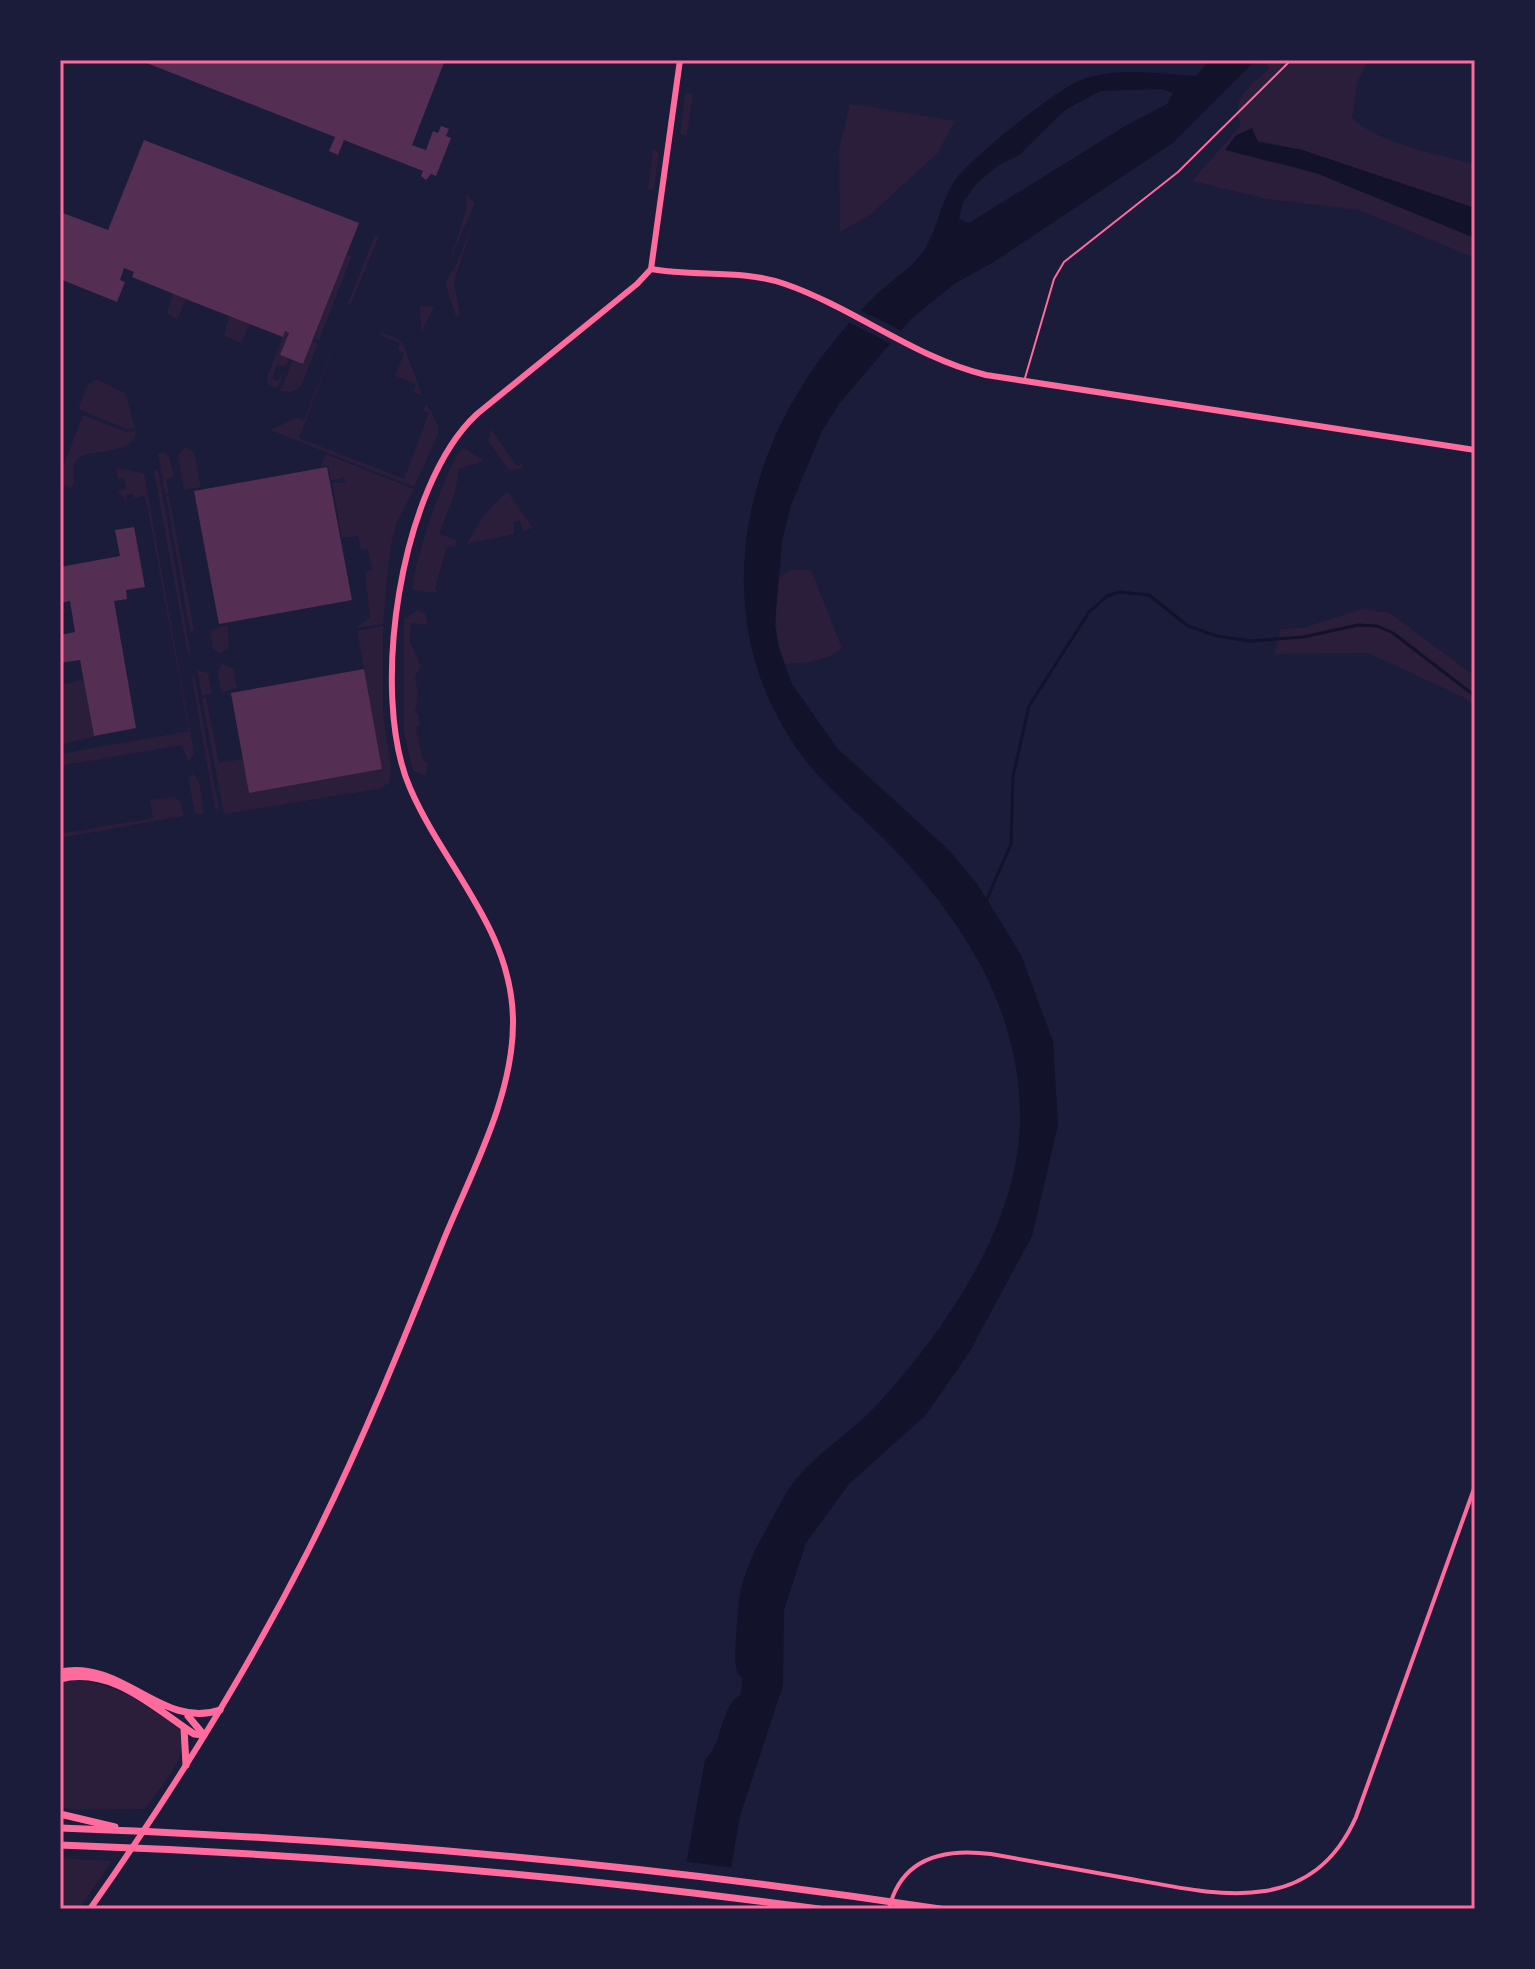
<svg xmlns="http://www.w3.org/2000/svg" width="1535" height="1969" viewBox="0 0 1535 1969" font-family="'Libre Baskerville',serif">
<style>
.green{fill:#2a1e3b}
.water{fill:#12122b;fill-rule:evenodd}
.pier{fill:#1b1b3a}
.lines{fill:none;stroke-linecap:round;stroke-linejoin:round}
.stream{stroke:#12122b;stroke-width:3}
.building{fill:#542f53}
.service{stroke:#ff6b9d;stroke-width:2}
.minor{stroke:#ff6b9d;stroke-width:4}
.secondary{stroke:#ff6b9d;stroke-width:6}
.motorway{stroke:#ff6b9d;stroke-width:7}
.neatline{fill:none;stroke:#ff6b9d;stroke-width:3}
</style>
<rect width="100%" height="100%" fill="#1b1b3a"/>
<path class="green" d="M1267,60H1368L1357,83L1352,117C1371,141 1444,156 1475,164V208L1302,150L1235,136L1288,165L1316,173L1475,238V258L1359,210L1267,199L1192,181L1241,125C1228,101 1252,84 1269,69Z
M685,93H693L687,135L680,134Z
M850,104L955,121L937,154L871,214L840,232L839,149Z
M653,149L659,152L654,190L648,189Z
M466,194L475,203L449,263L467,207Z
M474,220L454,282L460,315L456,317L445,282L457,263Z
M375,235L379,236L350,306L348,303Z
M346,255L352,256L319,340L314,338Z
M173,293L186,299L177,320L167,313Z
M420,305L434,307L421,333Z
M229,316L250,324L241,343L224,336Z
M345,317L299,438L404,479L429,413L423,410L426,403L438,425V435L414,487L270,430L297,418L304,420Z
M285,331L289,333L280,355L289,359L285,367L277,365L272,379L278,381L285,369L277,389L268,384L267,377Z
M381,332L399,339L404,346L422,395L413,392L416,384L395,376L404,353L398,350L400,343L380,335Z
M312,341L318,343L301,387L292,392L280,391L293,360L303,364Z
M97,379L126,394L135,428L127,429L78,409L88,384Z
M83,415L126,432L136,431C135,455 95,448 78,458L73,467L74,484L69,491L67,485L60,486V474Z
M491,429L517,466L523,463L522,469L509,470L488,441Z
M185,447L194,452L201,487L184,490L178,455Z
M463,447L484,461L459,469L455,493L439,534L457,540L456,546L447,547L435,588L438,591L433,593L413,590C410,570 448,461 463,447Z
M164,452L169,456L174,477L166,479L169,493L165,494L158,454Z
M326,454L414,489L397,522L390,548L383,624L356,628L370,617L365,572L372,570L368,549L361,550L358,536L342,538L332,483H345L344,477L331,481L328,466L321,465Z
M116,468L144,473L194,753L188,762L182,745L60,766V754L189,731L147,504L144,496L134,498L133,494L126,495L127,503L117,490L126,489L124,478L118,479Z
M158,470L191,656L187,651L154,471Z
M507,491L533,528L523,531L520,521L514,522V534L467,544L482,517Z
M166,496H169L194,630L190,631Z
M791,570H811L842,648C826,662 806,662 785,664C774,636 775,610 777,579Z
M1363,609L1390,613L1475,676V706L1463,697L1368,653L1274,654L1281,629L1302,628Z
M417,610L425,613L428,625L411,623L410,642L421,666L415,677L418,692L415,713L418,714L420,724L416,729L423,760L428,763L426,776L413,771L404,731V619Z
M228,625L229,648L219,654L213,648L210,630Z
M383,626V715L391,768L389,783L379,789L224,814L202,698L206,697L219,763L243,759L382,768L357,631Z
M222,664L233,668L237,688L221,692L218,673Z
M197,670L208,673L212,693L202,695Z
M194,673L219,810L215,808L192,680Z
M84,680L94,737L60,744V685Z
M193,774L199,781L204,813L195,814L188,777Z
M173,797L181,802L184,816L60,838V834L153,818L150,800Z
M73,1680C117,1683 147,1705 182,1730C188,1760 161,1785 145,1809L78,1810L60,1807V1682Z
M60,1858L112,1861L79,1909H60Z
M247,1905L347,1909H238Z"/>
<path class="water" d="M1210,60H1256L1174,142L992,263L954,284L911,319L839,404L822,431L791,505L782,541L775,624L778,646L792,684L837,748L950,851L978,885L1021,955L1053,1041L1058,1125L1032,1236L970,1351L926,1415L849,1484L806,1543L784,1610L783,1685L740,1816L724,1909H678L705,1760C721,1743 719,1723 731,1704C738,1692 740,1702 742,1686C743,1669 739,1683 736,1667C734,1655 738,1605 740,1593C748,1557 767,1529 784,1497C804,1461 846,1437 874,1408C945,1332 1024,1218 1020,1109C1017,1002 959,915 886,841C861,816 833,793 810,766C734,672 727,555 771,446C793,392 832,338 873,298C889,281 916,267 926,247C939,224 941,200 956,179C972,157 1057,89 1081,80C1117,66 1159,74 1196,76ZM1162,89L1173,93L1167,104L1127,125L969,223L959,219L963,203L975,185L997,166L1019,155L1065,110L1100,91Z
M1252,128L1258,142L1302,150L1475,208V238L1316,173L1225,150L1235,136Z"/>
<path class="pier" d="M858,309L904,332L893,345L846,321Z
M682,1861L735,1868L728,1909L675,1905Z"/>
<g class="lines">
<path class="stream" d="M986,901L1011,844L1013,776L1029,706L1089,612L1107,596L1119,592L1149,595L1188,626L1217,636L1251,641L1303,637L1358,625L1377,626L1393,633L1475,696"/>
</g>
<path class="building" d="M139,60H445L412,145L426,150L433,131L438,133L441,126L449,129L446,136L451,138L436,176L431,174L426,180L421,176L423,171L344,140L338,155L329,151L335,137Z
M144,140L359,223L303,364L280,355L289,333L285,331L283,337L196,303L132,277L134,272L124,268L120,280L125,282L117,302L60,279V212L108,230Z
M327,467L352,600L219,624L194,491Z
M134,527L145,587L126,590L127,599L114,601L136,728L94,736L80,660L60,663V635L75,632L70,601L60,603V567L120,556L115,530Z
M364,669L382,769L249,793L231,693Z"/>
<g class="lines">
<path class="service" d="M1025,378L1054,279L1064,262L1178,172L1291,60"/>
<path class="minor" d="M889,1909C901,1857 944,1848 991,1854C1038,1862 1084,1871 1131,1879C1218,1895 1311,1918 1356,1817L1475,1486"/>
<path class="secondary" d="M651,269C696,277 742,269 785,284C854,308 915,358 986,375L1475,450
M90,1909C171,1794 245,1675 309,1549C360,1448 402,1344 444,1239C472,1171 514,1095 513,1020C512,929 444,867 410,788C369,694 400,485 477,414L637,284L651,269L680,60"/>
<path class="motorway" d="M60,1672C123,1659 162,1730 220,1710
M60,1679C112,1666 154,1708 194,1734L204,1735
M188,1716L204,1735
M184,1728L186,1765
M60,1814L115,1827
M60,1828C355,1838 649,1865 940,1909
M60,1845C314,1854 568,1875 819,1909"/>
</g>
<rect width="1535" height="1969" fill="none" stroke="#1b1b3a" stroke-width="124"/>
<rect x="62" y="62" width="1411" height="1845" class="neatline"/>
</svg>
